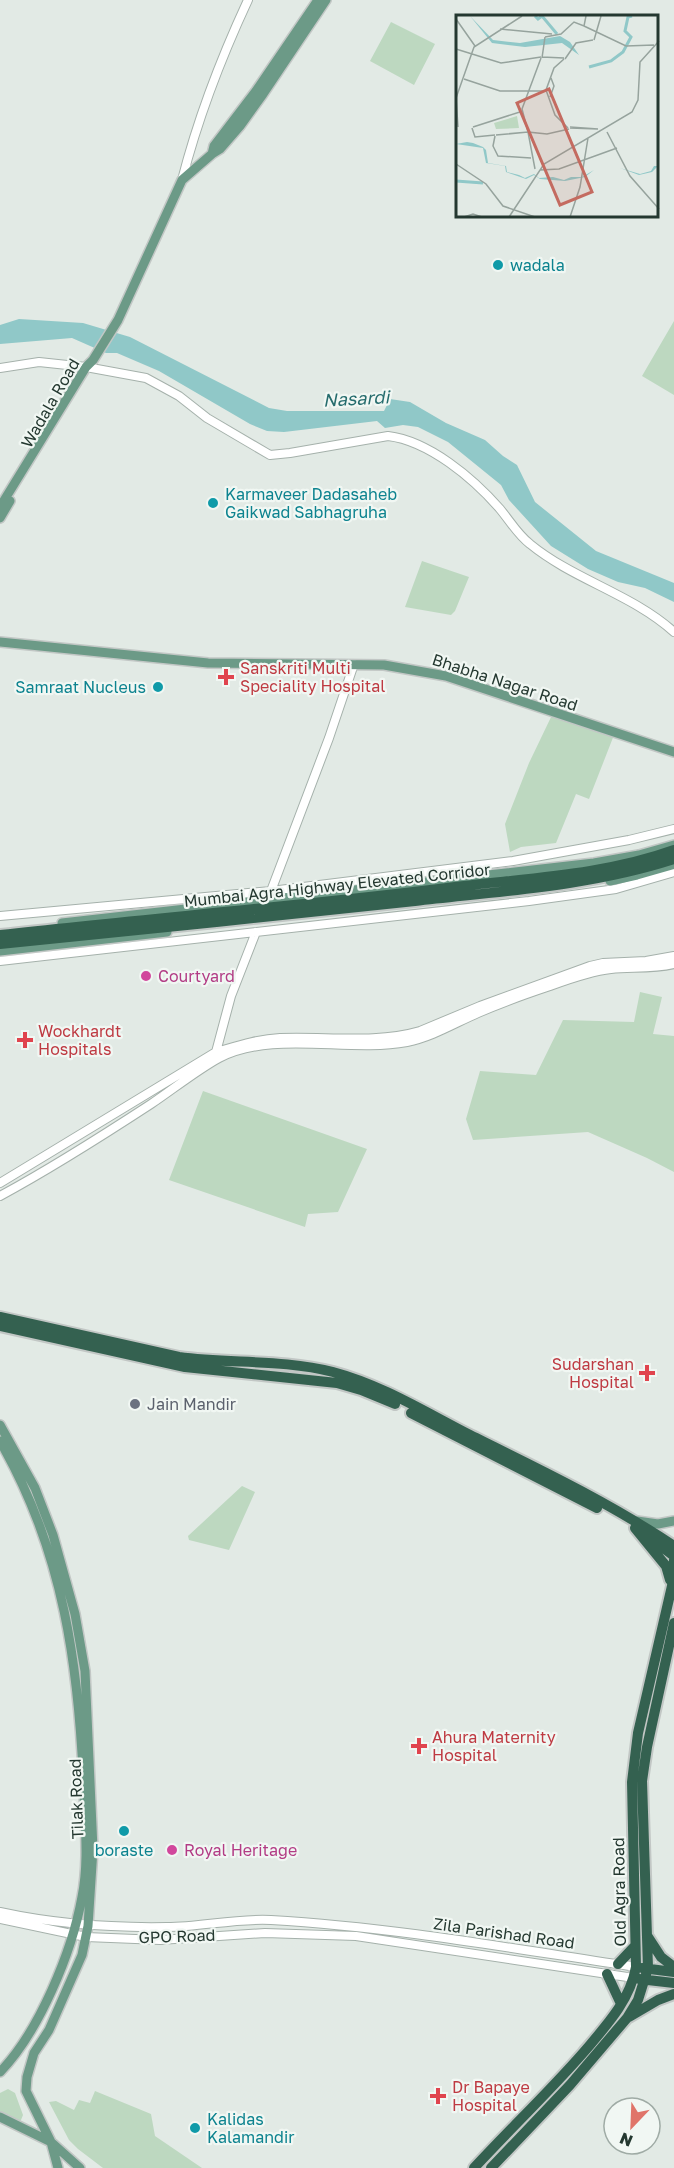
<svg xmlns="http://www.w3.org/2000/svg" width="674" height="2168" viewBox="0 0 674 2168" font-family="'Golos Text',sans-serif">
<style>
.green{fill:#bdd8c0}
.water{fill:#90c8c8}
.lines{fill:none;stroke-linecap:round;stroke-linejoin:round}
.minor-casing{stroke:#a5b1ab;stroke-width:10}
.major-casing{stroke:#c2c7c5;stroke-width:12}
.highway-casing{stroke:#c2c7c5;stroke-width:14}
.minor{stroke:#fff;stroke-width:8}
.major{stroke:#6c9a87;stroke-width:9}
.highway{stroke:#346150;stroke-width:10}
.culture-dot{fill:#0f9aa8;stroke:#f1f7f3;stroke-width:2}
.health-dot{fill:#e0444e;stroke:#f1f7f3;stroke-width:2}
.hotel-dot{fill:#d1479c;stroke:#f1f7f3;stroke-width:2}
.worship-dot{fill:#6b7280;stroke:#f1f7f3;stroke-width:2}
.labels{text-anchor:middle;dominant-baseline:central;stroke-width:4.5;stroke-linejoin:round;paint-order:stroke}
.culture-label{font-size:16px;fill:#0d838f;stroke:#f1f7f3;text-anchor:start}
.street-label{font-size:16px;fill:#243830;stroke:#f1f7f3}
.health-label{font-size:16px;fill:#be3a42;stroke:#f1f7f3;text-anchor:start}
.hotel-label{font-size:16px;fill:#b23c85;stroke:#f1f7f3;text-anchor:start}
.worship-label{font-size:16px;fill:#5b616d;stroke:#f1f7f3;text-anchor:start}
.water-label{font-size:18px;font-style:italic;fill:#266c6d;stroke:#f1f7f3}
.inset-river{fill:none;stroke:#90c8c8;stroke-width:3}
.inset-road{fill:none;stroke:#96a39d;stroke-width:1.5}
.view{fill:#c46b60;fill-opacity:0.15;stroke:#c46b60;stroke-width:3}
.inset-edge{fill:none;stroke:#243830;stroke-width:3}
</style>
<rect width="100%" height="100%" fill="#e2eae5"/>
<path class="green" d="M391,22L435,44L414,85L370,61Z
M674,321V395L642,376Z
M422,561L469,577L455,611L451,615L405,607Z
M552,715L614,735L589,799L576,794L556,843L521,847L510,852L505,824L529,763Z
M640,992L662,997L653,1034L674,1036V1172L647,1158L588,1132L473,1140L466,1119L480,1071L536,1075L563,1020L634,1022Z
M203,1091L367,1149L338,1212L308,1214L305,1227L169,1180Z
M242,1486L255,1492L229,1550L189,1540L188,1536Z
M8,2089L15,2093L23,2115L21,2120L18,2122L0,2113V2093Z
M95,2091L151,2114L155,2136L202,2168H103L78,2149L69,2140L49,2102L56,2101L74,2110L79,2100L90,2103Z"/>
<path class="water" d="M19,319L83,323L130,337L269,408L287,411H384L390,399L410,402L446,423L485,440L503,456L517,465L535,502L596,551L674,583V602L645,588L618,582L588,569L551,546L509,500L501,485L448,442L418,427L403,425L385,428L377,421L284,432L267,431L250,424L159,371L117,353H106L72,338L0,344V325Z"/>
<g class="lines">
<defs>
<path id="minor" d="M182,180C198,118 221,58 248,0
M0,368L39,362L86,367L146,378L179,396L207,418L270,455L290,453L388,436C429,441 473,478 500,509C510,521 518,535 530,544C574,580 632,594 674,632
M271,891L329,738L354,664
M0,916L271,891L513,861L629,840L674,829
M0,961L529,901L616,889L674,872
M217,1055L216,1052L231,996L256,932
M0,1183L216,1052C237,1046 258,1039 280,1038C326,1036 375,1044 420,1031L480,1006L590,966L603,963L646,961L674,956
M0,1196C52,1168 102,1136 151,1104C172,1090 197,1070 219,1058C273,1030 348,1053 407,1042C432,1037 455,1023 478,1013C501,1003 526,994 550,986C569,979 591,971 611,969C632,967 653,969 674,964
M0,1912C55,1924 110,1928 167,1927C201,1927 236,1918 271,1920C393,1927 515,1949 636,1967
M0,1919L86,1937L160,1940L265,1933L356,1936L634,1978"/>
<path id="major" d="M212,154L214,146L256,91L318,0
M0,507L86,367L93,360L118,320L182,180L212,154L220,149L240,126L263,94L326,0
M0,518L10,501
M0,642L208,663L384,665L446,676L674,752
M610,881L637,875L672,865
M62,923L594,863L639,855L674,845
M0,951L167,932
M0,1425L35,1488L53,1535L75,1614L85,1671L93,1849L88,1926L82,1955L49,2030L34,2053L27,2077L26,2091L51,2142L58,2168
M0,1441C64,1552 79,1667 84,1792C85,1827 89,1862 82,1897C72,1952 39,2032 0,2072
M637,1521L658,1524L674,1521
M0,2117L51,2142L80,2168"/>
<path id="highway" d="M0,935C152,918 304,906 455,887C528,878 605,875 674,850
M0,944C138,930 277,916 415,901C501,891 591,886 674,859
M0,1317L179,1357C229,1364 283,1359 333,1372C382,1385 425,1412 470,1435C539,1469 610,1503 674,1546
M0,1326L185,1367L337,1383L361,1390L395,1404
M411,1413L597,1508
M635,1528L666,1566L670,1580
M650,1538L674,1556
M648,1937L661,1957L674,1967
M618,1964L635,1946
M642,1968L674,1972
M607,1974L621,2004
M639,1979L674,1983
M629,2017L658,2000L674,1994
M474,2168C510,2129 548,2093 583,2053C605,2027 630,2001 636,1967L632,1782L638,1733L672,1586L674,1560
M491,2168L570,2085L627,2018L638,2000L648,1968L642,1781L647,1747L674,1623"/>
</defs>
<use href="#minor" class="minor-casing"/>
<use href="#major" class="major-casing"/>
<use href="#highway" class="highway-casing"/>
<use href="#minor" class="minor"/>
<use href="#major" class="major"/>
<use href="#highway" class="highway"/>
</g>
<g class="culture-dot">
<circle cx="498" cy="265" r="6"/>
<circle cx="213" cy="503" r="6"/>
<circle cx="158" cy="687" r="6"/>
<circle cx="124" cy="1831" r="6"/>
<circle cx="195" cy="2128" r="6"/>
</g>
<g class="health-dot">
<path d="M223 668h6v6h6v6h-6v6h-6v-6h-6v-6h6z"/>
<path d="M22 1031h6v6h6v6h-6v6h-6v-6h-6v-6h6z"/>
<path d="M644 1364h6v6h6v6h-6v6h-6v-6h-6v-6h6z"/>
<path d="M416 1737h6v6h6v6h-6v6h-6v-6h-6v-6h6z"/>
<path d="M435 2087h6v6h6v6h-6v6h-6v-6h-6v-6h6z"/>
</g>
<g class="hotel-dot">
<circle cx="146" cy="976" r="6"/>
<circle cx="172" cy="1850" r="6"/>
</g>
<circle class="worship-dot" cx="135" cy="1404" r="6"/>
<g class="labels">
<g class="culture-label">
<text x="510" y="265">wadala</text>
<text x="225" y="494">Karmaveer Dadasaheb<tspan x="225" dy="18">Gaikwad Sabhagruha</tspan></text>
<text x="146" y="687" text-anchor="end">Samraat Nucleus</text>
<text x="124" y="1850" text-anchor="middle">boraste</text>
<text x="207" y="2119">Kalidas<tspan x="207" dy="18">Kalamandir</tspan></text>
</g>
<g class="street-label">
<text transform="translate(50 403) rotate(-60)">Wadala Road</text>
<text transform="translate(505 682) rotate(18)">Bhabha Nagar Road</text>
<text transform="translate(337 885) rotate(-6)">Mumbai Agra Highway Elevated Corridor</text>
<text transform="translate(76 1799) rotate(-92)">Tilak Road</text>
<text transform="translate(619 1892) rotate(-91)">Old Agra Road</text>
<text transform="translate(504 1933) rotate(8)">Zila Parishad Road</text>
<text transform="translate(177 1936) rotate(-2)">GPO Road</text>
</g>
<g class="health-label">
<text x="240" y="668">Sanskriti Multi<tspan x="240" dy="18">Speciality Hospital</tspan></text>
<text x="38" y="1031">Wockhardt<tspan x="38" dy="18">Hospitals</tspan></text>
<text x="634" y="1364" text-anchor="end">Sudarshan<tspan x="634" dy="18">Hospital</tspan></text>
<text x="432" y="1737">Ahura Maternity<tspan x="432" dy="18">Hospital</tspan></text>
<text x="452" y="2087">Dr Bapaye<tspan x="452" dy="18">Hospital</tspan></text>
</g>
<g class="hotel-label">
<text x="158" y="976">Courtyard</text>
<text x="184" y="1850">Royal Heritage</text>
</g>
<g class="worship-label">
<text x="147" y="1404">Jain Mandir</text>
</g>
<g class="water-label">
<text transform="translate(356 398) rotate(-3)">Nasardi</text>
</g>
</g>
<g transform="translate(456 15)">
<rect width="202" height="202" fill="#e2eae5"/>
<path d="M61,101L63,113L40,114L38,108Z" fill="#bdd8c0"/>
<path d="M14,1L37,25L64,28L104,21L114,27L123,40L106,28L69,32L36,28ZM11,127L17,128L27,132L30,135L32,148L50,151L51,157L63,160L69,163L78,159L83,163L97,162L108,165L115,162H126L138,155L151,158L164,153L184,159L195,156L198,151H202L196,157L183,160L164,153L151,158L138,155L129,162L109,166L84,164L78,160L70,164L50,157L49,151L30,148L27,133L0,129Z" fill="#90c8c8"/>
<path class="inset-river" d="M79,1L82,4L86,1L101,19M133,52L155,46L167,37L175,22L169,16L172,2L176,1M0,166L27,168"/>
<path class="inset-road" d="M0,4L19,31M128,11L170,31L198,30M44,14L96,19M89,22L105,19L118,7L128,11L130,1M138,25L145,1M0,34L45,48L85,42M86,42L108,43M85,43L66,94L72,117L91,119L113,114M86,43L89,22M108,44L98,53L90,75L99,100L112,113M109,44L120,28L137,25M8,64L44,76H90M94,82L98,71L95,63M2,112L0,83L18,32L66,1M17,112L67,96M114,112L142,114L114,113M16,113L19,122L39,120M151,117L174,161L203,194M40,120L72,117L79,154M39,121L37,131L42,141L75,143M0,149L30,169L47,191L79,202M84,155L103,154L161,133M8,202L17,199L26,202M53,202L88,149L176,97L182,85L184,47L203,26M114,202L124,172L132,123"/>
<path class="view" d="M93,74L136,177L104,190L61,88Z"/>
<rect width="202" height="202" class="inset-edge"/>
</g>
<g transform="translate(632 2126) rotate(203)"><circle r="28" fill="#f1f7f3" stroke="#9faba5" stroke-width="1.5"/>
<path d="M0-4.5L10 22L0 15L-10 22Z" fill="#e07469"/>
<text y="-9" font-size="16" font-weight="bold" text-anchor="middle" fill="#243830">N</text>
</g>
</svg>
